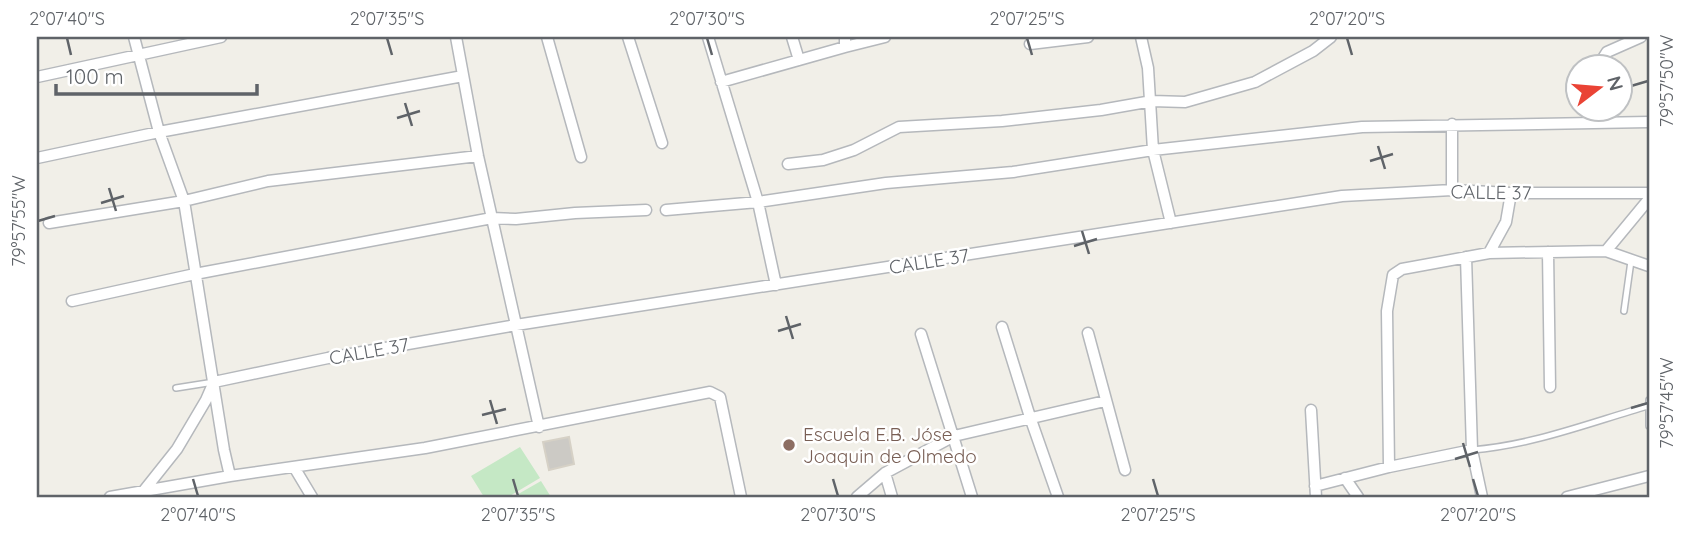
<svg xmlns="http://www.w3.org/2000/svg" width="1686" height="534" viewBox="0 0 1686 534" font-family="Quicksand,sans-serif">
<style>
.green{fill:#c5e8c5}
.building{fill:#cccac5;stroke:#d6d1c6;stroke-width:2}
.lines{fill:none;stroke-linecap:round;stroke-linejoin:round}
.lane-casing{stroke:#b5b8bc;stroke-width:8}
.street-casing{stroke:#b5b8bc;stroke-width:13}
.lane{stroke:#fff;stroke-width:5}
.street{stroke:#fff;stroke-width:10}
.ticks{fill:none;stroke:#5f6368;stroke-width:2.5}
.education-dot{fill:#8d6e63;stroke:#fff;stroke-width:2.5}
.labels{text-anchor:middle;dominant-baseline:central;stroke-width:5;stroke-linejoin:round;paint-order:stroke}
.street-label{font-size:19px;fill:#5f6368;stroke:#fff}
.education-label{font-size:19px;fill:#785e54;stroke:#fff;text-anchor:start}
.neatline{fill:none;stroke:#5f6368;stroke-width:2.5}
.ticks-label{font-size:18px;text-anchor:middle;fill:#5f6368}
</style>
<rect width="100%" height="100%" fill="#f1efe8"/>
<path class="green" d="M520,447L540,478L508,497H484L471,476Z
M541,481L551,497H513Z"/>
<path class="building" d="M569,437L574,464L549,470L543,442Z"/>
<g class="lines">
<defs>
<path id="lane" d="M1624,311L1631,261
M176,388L214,382
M1649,400V426
M1472,450C1533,445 1589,423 1648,406"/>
<path id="street" d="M134,37L159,132L184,201L224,450L230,476
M456,37L478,156L539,427
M547,37L581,157
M628,37L662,143
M708,37L758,202L776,285
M792,37L799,60
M1141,37L1148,68L1153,150L1171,223
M1030,44L1088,37
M845,47L885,37
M1598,66L1607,52L1641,37
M37,77L221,37
M721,82L845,47V37
M1452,124V190
M37,158L159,132L463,76
M788,164L823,160L854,150L899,127L1002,121L1101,110L1152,101L1185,102L1255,82L1313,51L1331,37
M666,210L758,202L886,183L1013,172L1153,150L1362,127L1649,122
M49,223L184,201L268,181L478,156
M1606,251L1649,266
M1548,252L1550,387
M1489,253L1606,251L1649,199
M1466,257L1472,450L1482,497
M72,301L195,274L492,218L516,219L575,213L646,210
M1002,327L1030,417L1058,497
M1088,333L1125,470
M921,334L972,497
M214,382L328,358L516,325L1342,196L1452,190L1511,193H1649
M1311,410L1316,497
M294,467L312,497
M1389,467L1387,311L1393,275L1402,269L1489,253L1506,222L1511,193
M885,473L892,497
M1345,478L1358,497
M1315,486L1389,467L1472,450
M142,493L177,449L206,400L213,384
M110,497L230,476L425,448L710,392L720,397L741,497
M857,497L885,473L954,436L1105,401
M1567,497L1649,476"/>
</defs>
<use href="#lane" class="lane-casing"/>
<use href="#street" class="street-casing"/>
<use href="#lane" class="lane"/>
<use href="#street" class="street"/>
</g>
<path class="ticks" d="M67,38L71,55M387,38L392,55M707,38L712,55M1027,38L1032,55M1347,38L1352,55M1631,86L1648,81M405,103L412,126M397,118L420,111M1378,146L1385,169M1370,161L1393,154M109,188L116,211M101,203L124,196M38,221L55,216M1082,231L1089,254M1074,246L1097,239M786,316L793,339M778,331L801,324M490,400L497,424M1631,408L1648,403M482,415L506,409M1463,443L1470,467M1455,459L1478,452M193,479L198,496M513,479L518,496M833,479L838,496M1153,479L1158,496M1473,479L1478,496"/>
<circle class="education-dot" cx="789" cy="445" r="7"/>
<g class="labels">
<g class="street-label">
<text transform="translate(1491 192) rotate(1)">CALLE 37</text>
<text transform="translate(929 261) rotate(-9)">CALLE 37</text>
<text transform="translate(369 351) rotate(-10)">CALLE 37</text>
</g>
<g class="education-label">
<text x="803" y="434">Escuela E.B. Jóse<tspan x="803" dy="22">Joaquin de Olmedo</tspan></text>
</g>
</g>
<rect width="1686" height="534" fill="none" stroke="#ffffff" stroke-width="77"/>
<g transform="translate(1599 88) rotate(74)"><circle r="33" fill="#ffffff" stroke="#bfc1c3" stroke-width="2"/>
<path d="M0-5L12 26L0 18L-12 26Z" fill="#ea4335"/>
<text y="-10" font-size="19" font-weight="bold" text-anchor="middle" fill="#5f6368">N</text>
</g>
<path d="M56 84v10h201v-10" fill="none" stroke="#5f6368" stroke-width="3.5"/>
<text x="66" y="84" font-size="21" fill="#5f6368" stroke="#ffffff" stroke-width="5" paint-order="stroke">100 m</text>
<rect x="38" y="38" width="1610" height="458" class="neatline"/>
<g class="ticks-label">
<text x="67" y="25">2°07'40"S</text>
<text x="387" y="25">2°07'35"S</text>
<text x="707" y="25">2°07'30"S</text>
<text x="1027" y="25">2°07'25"S</text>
<text x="1347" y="25">2°07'20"S</text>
<text transform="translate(1667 81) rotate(-90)" y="6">79°57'50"W</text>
<text transform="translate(19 221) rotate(-90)" y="6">79°57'55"W</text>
<text transform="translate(1667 403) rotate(-90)" y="6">79°57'45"W</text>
<text x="198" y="521">2°07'40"S</text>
<text x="518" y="521">2°07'35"S</text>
<text x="838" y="521">2°07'30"S</text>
<text x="1158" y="521">2°07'25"S</text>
<text x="1478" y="521">2°07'20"S</text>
</g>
</svg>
